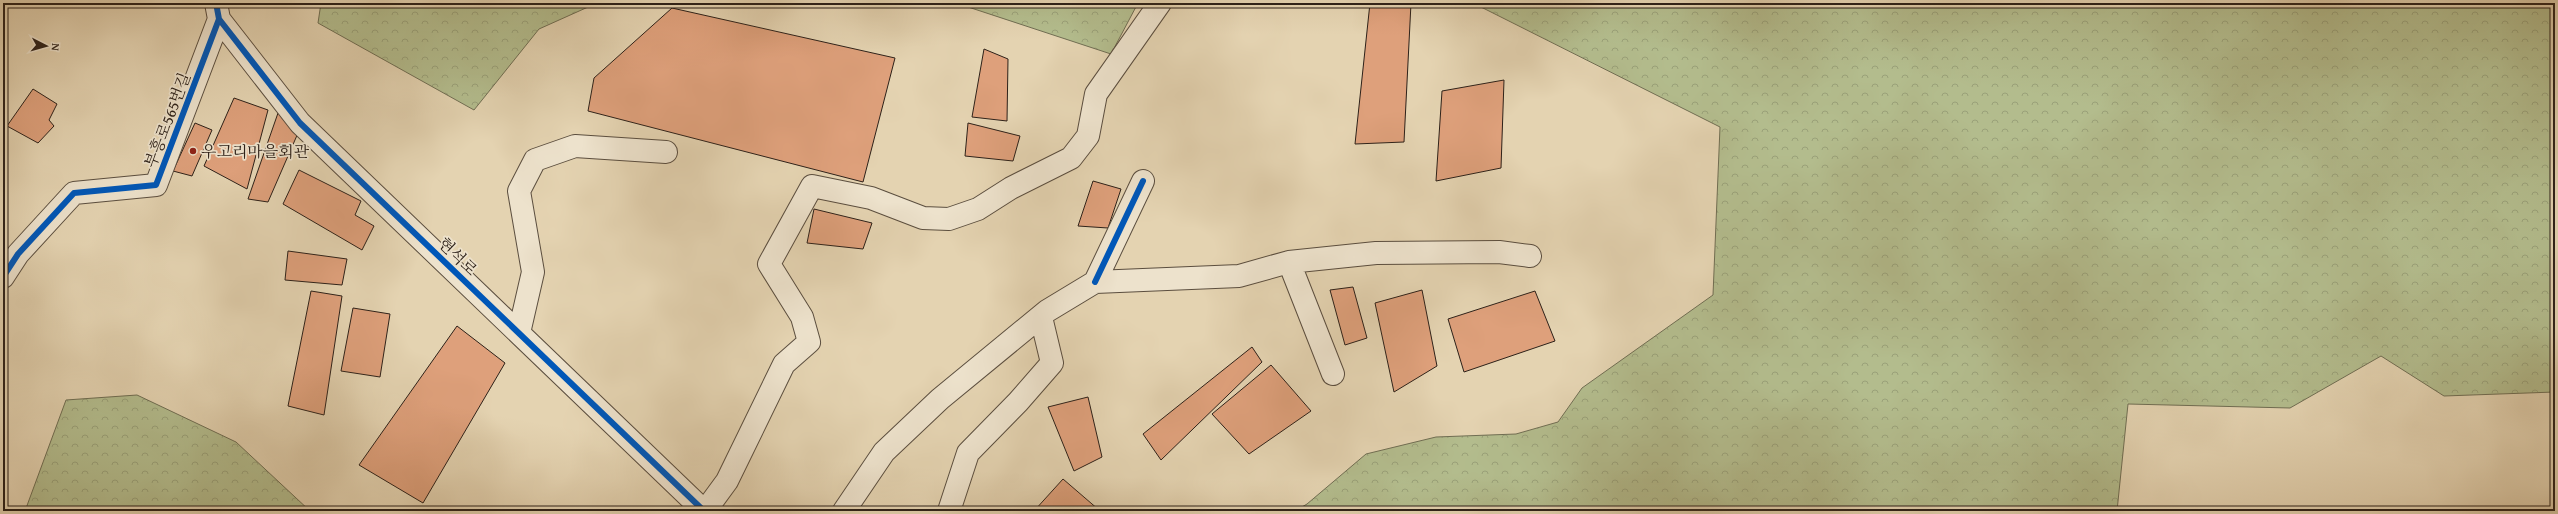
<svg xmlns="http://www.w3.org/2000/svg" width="2558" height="514" viewBox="0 0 2558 514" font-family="'Gentium Book Plus','Noto Serif KR',serif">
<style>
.forest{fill:url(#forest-crowns);stroke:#706e53}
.building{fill:#dea07b;stroke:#2d2119}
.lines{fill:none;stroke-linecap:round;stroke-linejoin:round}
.minor-casing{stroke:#5b4e3f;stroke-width:24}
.minor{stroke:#ede2cc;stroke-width:22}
.cycleway-casing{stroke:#ede2cc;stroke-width:8}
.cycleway{stroke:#0057b8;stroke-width:6}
.poi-dot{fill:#8f2418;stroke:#ede2cc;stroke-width:1.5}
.labels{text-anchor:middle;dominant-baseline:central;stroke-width:3.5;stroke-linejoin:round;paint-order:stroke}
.street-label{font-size:16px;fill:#2d2119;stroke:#ede2cc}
.poi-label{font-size:16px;fill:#2d2119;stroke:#ede2cc;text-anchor:start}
</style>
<defs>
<pattern id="forest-crowns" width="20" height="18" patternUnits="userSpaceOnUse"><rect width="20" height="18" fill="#b3bc8d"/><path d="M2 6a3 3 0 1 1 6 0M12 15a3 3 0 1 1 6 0" fill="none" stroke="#9aa179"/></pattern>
</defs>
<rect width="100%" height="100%" fill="#e4d3b1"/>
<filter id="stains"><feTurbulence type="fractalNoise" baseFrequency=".005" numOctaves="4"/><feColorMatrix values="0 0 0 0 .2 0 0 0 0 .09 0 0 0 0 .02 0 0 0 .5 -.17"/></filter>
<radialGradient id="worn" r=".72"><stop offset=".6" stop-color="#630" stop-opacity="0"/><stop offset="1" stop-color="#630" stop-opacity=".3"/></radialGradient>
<path class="forest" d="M321,3H597L539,29L474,110L318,23Z
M956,3H1138L1111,54Z
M1473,3H2555V392L2444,396L2381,356L2290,408L2128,404L2117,511H1295L1307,504L1366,454L1436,437L1516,434L1558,422L1582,388L1713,295L1720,127Z
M137,395L236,442L310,511H25L66,400Z"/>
<path class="building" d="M1370,3H1411L1404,142L1355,144Z
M672,8L895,58L863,182L588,111L594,78Z
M984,49L1008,59L1007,121L972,117Z
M1504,80L1501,168L1436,181L1442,91Z
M33,89L57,104L49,120L54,126L38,143L7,126Z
M234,98L268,110L247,189L204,166Z
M278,113L298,133L268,202L248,199Z
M195,123L212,130L192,176L173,171Z
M968,123L1020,136L1013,161L965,156Z
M299,170L361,201L355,215L374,226L362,250L283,204Z
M1093,181L1121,189L1108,228L1078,226Z
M814,209L872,223L863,249L807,243Z
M288,251L347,259L342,285L285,280Z
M1353,287L1367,338L1345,345L1330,290Z
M1422,290L1437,366L1394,392L1375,303Z
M311,291L342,296L324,415L288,406Z
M1535,291L1555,341L1464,372L1448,319Z
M353,308L390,314L380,377L341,371Z
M457,326L505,363L423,503L359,465Z
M1252,347L1262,362L1161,460L1143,434Z
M1271,365L1311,411L1249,454L1212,414Z
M1088,397L1102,457L1074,471L1048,407Z
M1063,479L1099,510L1034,511Z"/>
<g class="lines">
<defs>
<path id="minor" d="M216,3L219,19L300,123L704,511
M1289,262L1333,374
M3,277L18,254L74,193L156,185L219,19
M1095,282L1143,181
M519,333L533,272L519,191L535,160L575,146L666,152
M705,511L727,481L784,364L809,342L802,317L769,264L812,186L871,198L923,218L949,219L978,209L1011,188L1071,158L1088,136L1096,94L1160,3
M844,511L884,452L940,399L1047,311L1095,282L1239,276L1289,262L1376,253L1499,252L1530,256
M949,511L968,453L1018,402L1052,363L1041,317"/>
</defs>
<use href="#minor" class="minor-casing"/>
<use href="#minor" class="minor"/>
<defs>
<path id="cycleway" d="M216,3L219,19L300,123L704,511
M3,277L18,254L74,193L156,185L219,19
M1095,282L1143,181"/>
</defs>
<use href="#cycleway" class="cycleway-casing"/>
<use href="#cycleway" class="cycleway"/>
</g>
<circle class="poi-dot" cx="193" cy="151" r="4"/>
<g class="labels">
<g class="street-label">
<text transform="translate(167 120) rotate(-69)">부흥로565번길</text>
<text transform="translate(458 256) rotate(44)">현석로</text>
</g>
<g class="poi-label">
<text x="201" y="151">우고리마을회관</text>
</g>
</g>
<rect width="2558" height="514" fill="none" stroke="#e4d3b1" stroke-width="16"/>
<rect x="4" y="4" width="2550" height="506" fill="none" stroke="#2d2119" stroke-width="2"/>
<rect x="8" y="8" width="2542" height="498" fill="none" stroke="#2d2119"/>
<g transform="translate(46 46) rotate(96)" stroke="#ede2cc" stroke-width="3" paint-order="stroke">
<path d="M0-3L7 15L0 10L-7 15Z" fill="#2d2119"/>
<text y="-6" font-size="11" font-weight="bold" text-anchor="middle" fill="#2d2119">N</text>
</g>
<rect width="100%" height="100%" filter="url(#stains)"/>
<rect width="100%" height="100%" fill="url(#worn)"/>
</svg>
